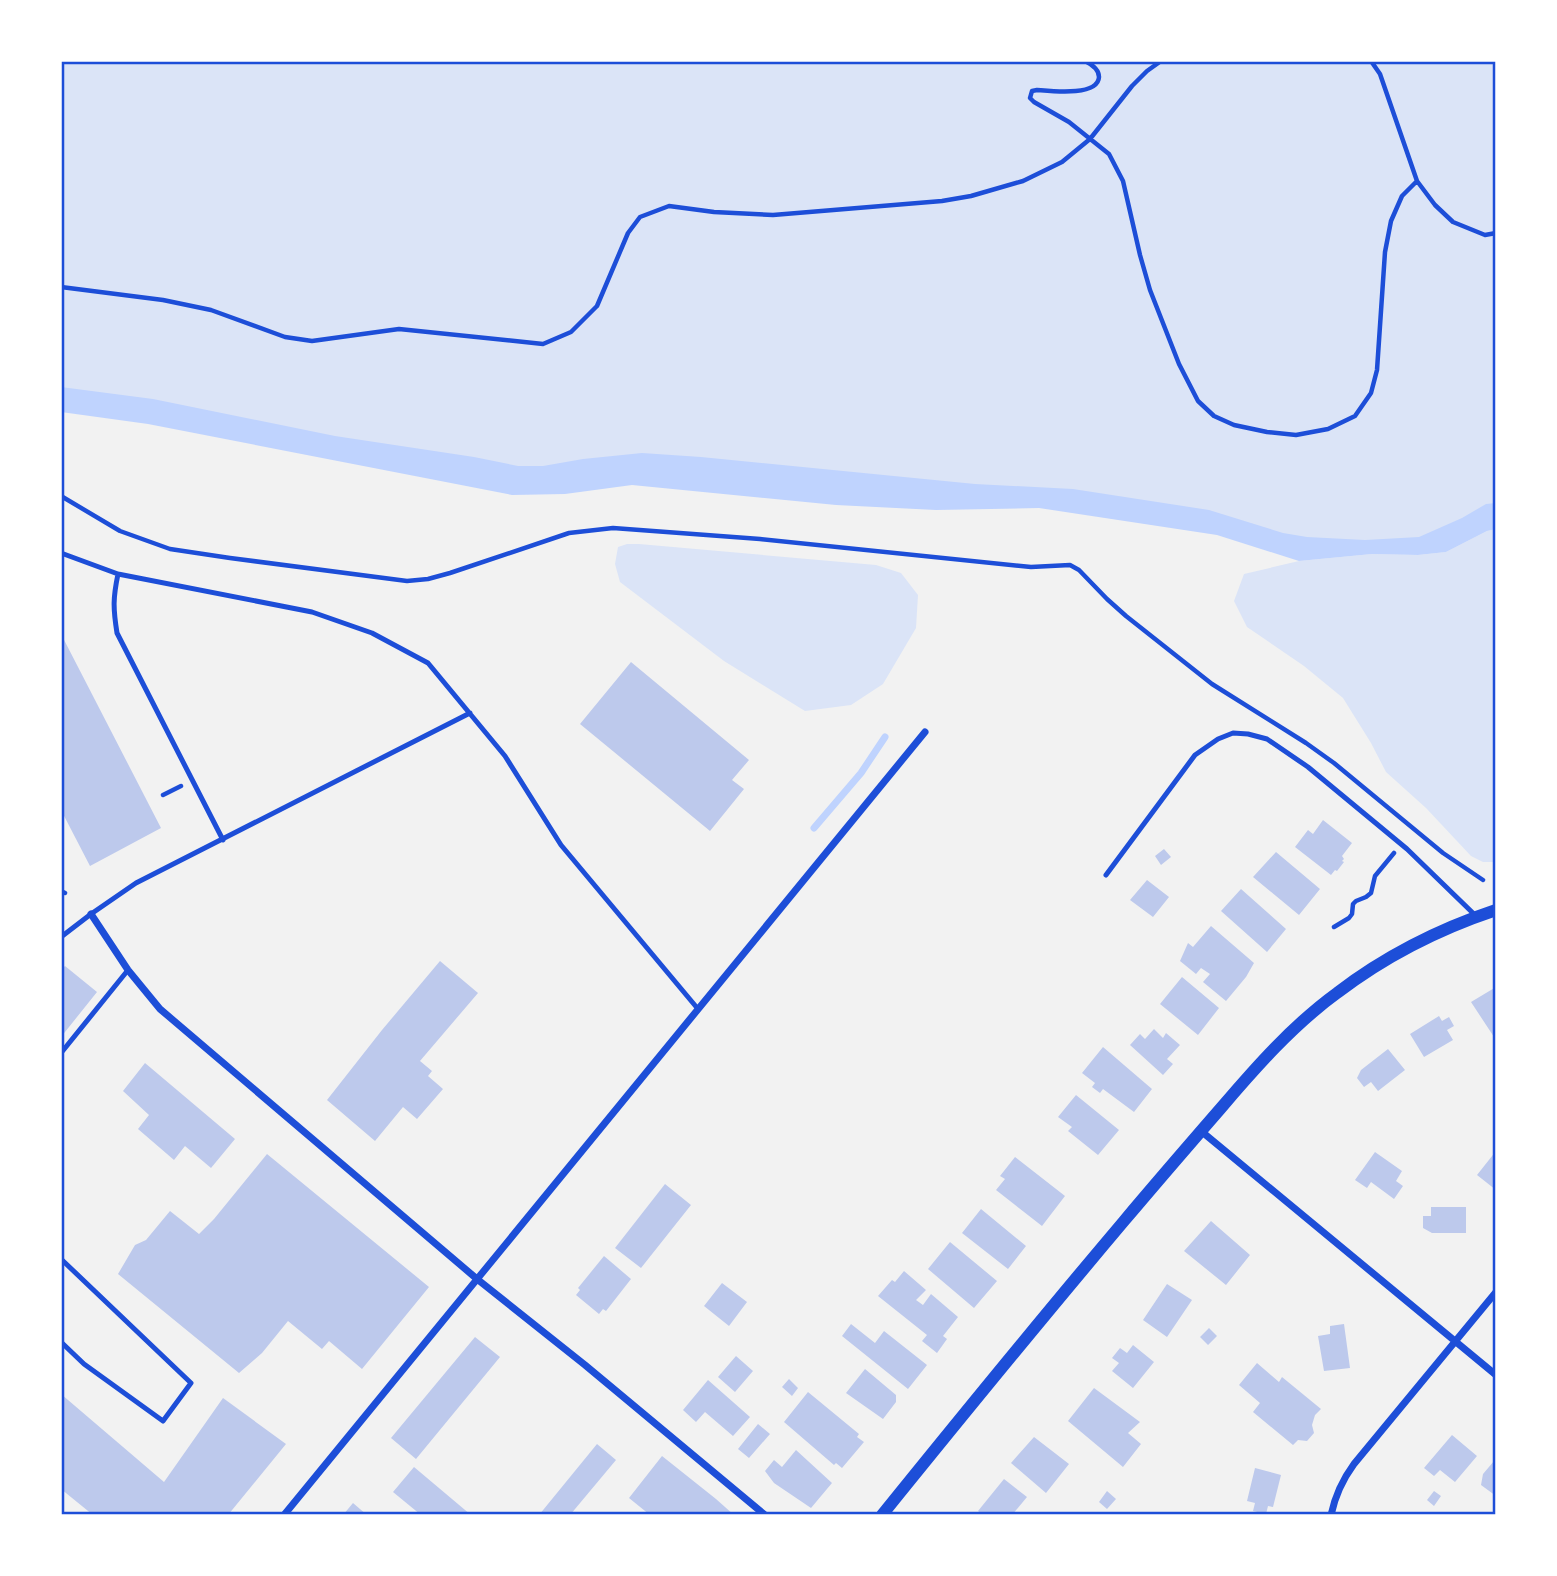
<svg xmlns="http://www.w3.org/2000/svg" width="1557" height="1576" viewBox="0 0 1557 1576" font-family="'Varela Round',sans-serif">
<style>
.green{fill:#dbe4f7}
.water{fill:#bfd3fe}
.lines{fill:none;stroke-linecap:round;stroke-linejoin:round}
.stream{stroke:#bfd3fe;stroke-width:7}
.building{fill:#bdc9ec}
.path{stroke:#1d4ed8;stroke-width:4.5}
.service{stroke:#1d4ed8;stroke-width:5}
.minor{stroke:#1d4ed8;stroke-width:7}
.tertiary{stroke:#1d4ed8;stroke-width:12}
.neatline{fill:none;stroke:#1d4ed8;stroke-width:2.5}
</style>
<rect width="100%" height="100%" fill="#f2f2f2"/>
<path class="green" d="M61,61H1496V518L1432,545L1374,548L1086,504L524,479L61,400Z
M1496,529V862H1483L1471,856L1426,808L1386,772L1371,743L1343,698L1304,666L1247,627L1234,601L1244,574L1299,561L1372,554L1418,555L1446,552L1487,531Z
M627,544H639L876,565L901,573L918,595L916,628L883,684L851,705L805,711L724,661L620,582L615,564L618,547Z"/>
<path class="water" d="M61,387L153,399L335,436L474,457L518,466H543L583,459L642,453L701,457L975,484L1073,489L1209,510L1283,533L1307,537L1365,540L1419,537L1462,518L1486,504L1496,503V529L1487,531L1446,552L1418,555L1372,554L1299,561L1217,535L1039,508L936,510L836,505L632,485L565,494L512,495L148,424L61,412Z"/>
<g class="lines">
<path class="stream" d="M814,828L861,773L885,737"/>
</g>
<path class="building" d="M61,634L161,828L90,866L61,810Z
M631,662L749,760L732,780L744,789L710,831L580,724Z
M1323,820L1352,843L1342,856L1344,859L1342,861L1344,862L1337,871L1335,870L1331,875L1295,847L1308,830L1313,834Z
M1164,849L1171,857L1161,865L1155,856Z
M1276,852L1320,889L1299,915L1253,877Z
M1147,880L1169,897L1153,917L1130,900Z
M1241,889L1286,929L1267,952L1221,911Z
M1211,926L1254,963L1246,977L1226,1001L1203,982L1210,974L1201,968L1196,974L1180,961L1188,943L1193,947Z
M440,961L478,993L420,1061L432,1071L428,1076L443,1089L417,1119L403,1107L375,1141L327,1100L382,1030Z
M65,966L97,992L61,1037V970Z
M1182,977L1219,1008L1198,1035L1160,1004Z
M1496,987V1040L1471,1002Z
M1439,1016L1442,1021L1449,1017L1454,1026L1447,1030L1453,1040L1424,1057L1410,1034Z
M1154,1029L1163,1038L1166,1033L1180,1045L1167,1059L1173,1064L1163,1075L1130,1045L1140,1034L1145,1039Z
M1103,1047L1152,1089L1134,1112L1103,1089L1100,1093L1092,1087L1095,1083L1082,1073Z
M1388,1049L1405,1070L1378,1091L1371,1082L1364,1087L1357,1078L1361,1070Z
M145,1063L235,1139L211,1168L185,1146L174,1160L138,1129L149,1115L123,1091Z
M1076,1095L1119,1130L1098,1155L1068,1131L1072,1127L1058,1117Z
M1496,1151V1190L1477,1175Z
M1375,1152L1402,1171L1396,1181L1403,1186L1394,1199L1371,1182L1367,1188L1355,1180Z
M267,1154L429,1287L362,1369L329,1341L322,1349L288,1321L262,1353L239,1373L118,1274L135,1245L146,1240L170,1211L199,1234L214,1219Z
M1015,1157L1065,1196L1042,1226L996,1190L1005,1179L1000,1176Z
M665,1184L691,1205L641,1268L615,1248Z
M1431,1207H1466V1233H1432L1423,1228V1216H1431Z
M981,1209L1026,1246L1008,1269L962,1233Z
M1211,1221L1250,1255L1226,1285L1184,1251Z
M950,1242L997,1281L974,1308L928,1269Z
M604,1256L631,1279L606,1311L603,1309L599,1314L576,1295L580,1290L578,1288Z
M904,1271L926,1290L916,1300L923,1305L931,1294L958,1317L943,1336L947,1339L937,1353L922,1341L927,1335L878,1296L892,1280L895,1282Z
M722,1283L747,1302L729,1326L704,1306Z
M1167,1284L1192,1300L1167,1337L1143,1320Z
M851,1324L875,1343L884,1331L927,1365L908,1389L842,1336Z
M1344,1324L1350,1368L1324,1371L1318,1336L1330,1334V1326Z
M1209,1328L1217,1336L1208,1345L1200,1337Z
M475,1337L500,1357L416,1459L391,1438Z
M1133,1345L1154,1362L1133,1388L1112,1371L1119,1363L1112,1358L1120,1348L1127,1353Z
M736,1356L753,1371L735,1392L718,1377Z
M1257,1363L1279,1382L1282,1377L1321,1409L1315,1415L1312,1425L1314,1433L1307,1441L1298,1440L1293,1445L1253,1412L1260,1403L1239,1385Z
M865,1369L896,1395V1402L883,1419L846,1393Z
M789,1379L798,1388L792,1396L782,1387Z
M708,1380L750,1417L733,1436L705,1412L696,1422L683,1410Z
M1094,1388L1140,1422L1128,1433L1141,1444L1123,1467L1068,1421Z
M808,1392L859,1434L857,1437L864,1442L842,1468L836,1463L834,1465L784,1422Z
M61,1394L164,1482L223,1398L286,1444L228,1515H93L61,1489Z
M758,1424L770,1434L749,1458L738,1449Z
M1452,1435L1477,1456L1455,1482L1440,1470L1434,1476L1424,1468Z
M1034,1437L1069,1464L1046,1493L1011,1463Z
M597,1444L616,1460L570,1515H539Z
M796,1450L832,1483L811,1508L774,1483L765,1471L774,1460L782,1467Z
M662,1456L716,1499L734,1515H650L629,1498Z
M1494,1461L1496,1463V1496L1481,1485L1483,1474Z
M414,1467L471,1515H421L393,1492Z
M1255,1468L1281,1475L1273,1507L1268,1506L1266,1514L1253,1511L1255,1503L1247,1501Z
M1004,1479L1027,1497L1012,1515H983L978,1511Z
M1107,1491L1116,1499L1107,1509L1099,1502Z
M1434,1491L1441,1496L1434,1506L1427,1500Z
M353,1503L367,1515H343Z"/>
<g class="lines">
<path class="path" d="M1085,61C1091,64 1099,69 1099,77C1098,97 1050,91 1037,90L1032,91L1030,98L1034,102L1069,122L1109,154L1123,181L1140,255L1150,290L1179,364L1198,401L1214,416L1234,425L1267,432L1296,435L1328,429L1355,416L1371,393L1377,370L1385,252L1391,221L1402,196L1417,181
M1371,61L1380,74L1417,181L1435,205L1453,222L1485,235L1496,233
M61,287L163,300L211,310L285,337L312,341L399,329L543,344L571,332L597,306L628,233L640,217L669,206L714,212L773,215L942,201L971,196L1023,181L1062,162L1090,139L1132,86L1147,71L1161,61
M61,496L120,531L170,549L230,558L407,581L428,579L450,573L569,533L613,528L760,539L1031,567L1070,565L1079,570L1107,599L1126,616L1212,684L1306,743L1334,763L1443,853L1483,880
M163,795L181,786
M61,891L65,893
M1334,927L1349,918L1352,914L1353,904L1356,901L1366,897L1371,893L1375,876L1394,853"/>
<path class="service" d="M61,553L118,574L312,612L372,633L428,663L505,756L561,845L698,1009
M118,574C113,598 113,608 117,633L223,840
M1106,875L1195,755L1218,739L1233,733L1248,734L1267,739L1308,767L1407,849L1477,917
M61,937L91,914L136,883L470,713
M61,1053L128,970
M61,1259L191,1383L163,1421L84,1364L61,1342"/>
<path class="minor" d="M91,914L128,970L160,1009L477,1279L585,1365L765,1515
M1201,1131L1496,1375
M284,1515L925,732
M1331,1515C1335,1496 1343,1479 1354,1464L1496,1292"/>
<path class="tertiary" d="M882,1515C962,1416 1042,1318 1124,1221C1156,1183 1188,1146 1221,1108C1256,1067 1293,1025 1337,993C1384,957 1439,929 1496,910"/>
</g>
<rect width="1557" height="1576" fill="none" stroke="#ffffff" stroke-width="126"/>
<rect x="63" y="63" width="1431" height="1450" class="neatline"/>
</svg>
